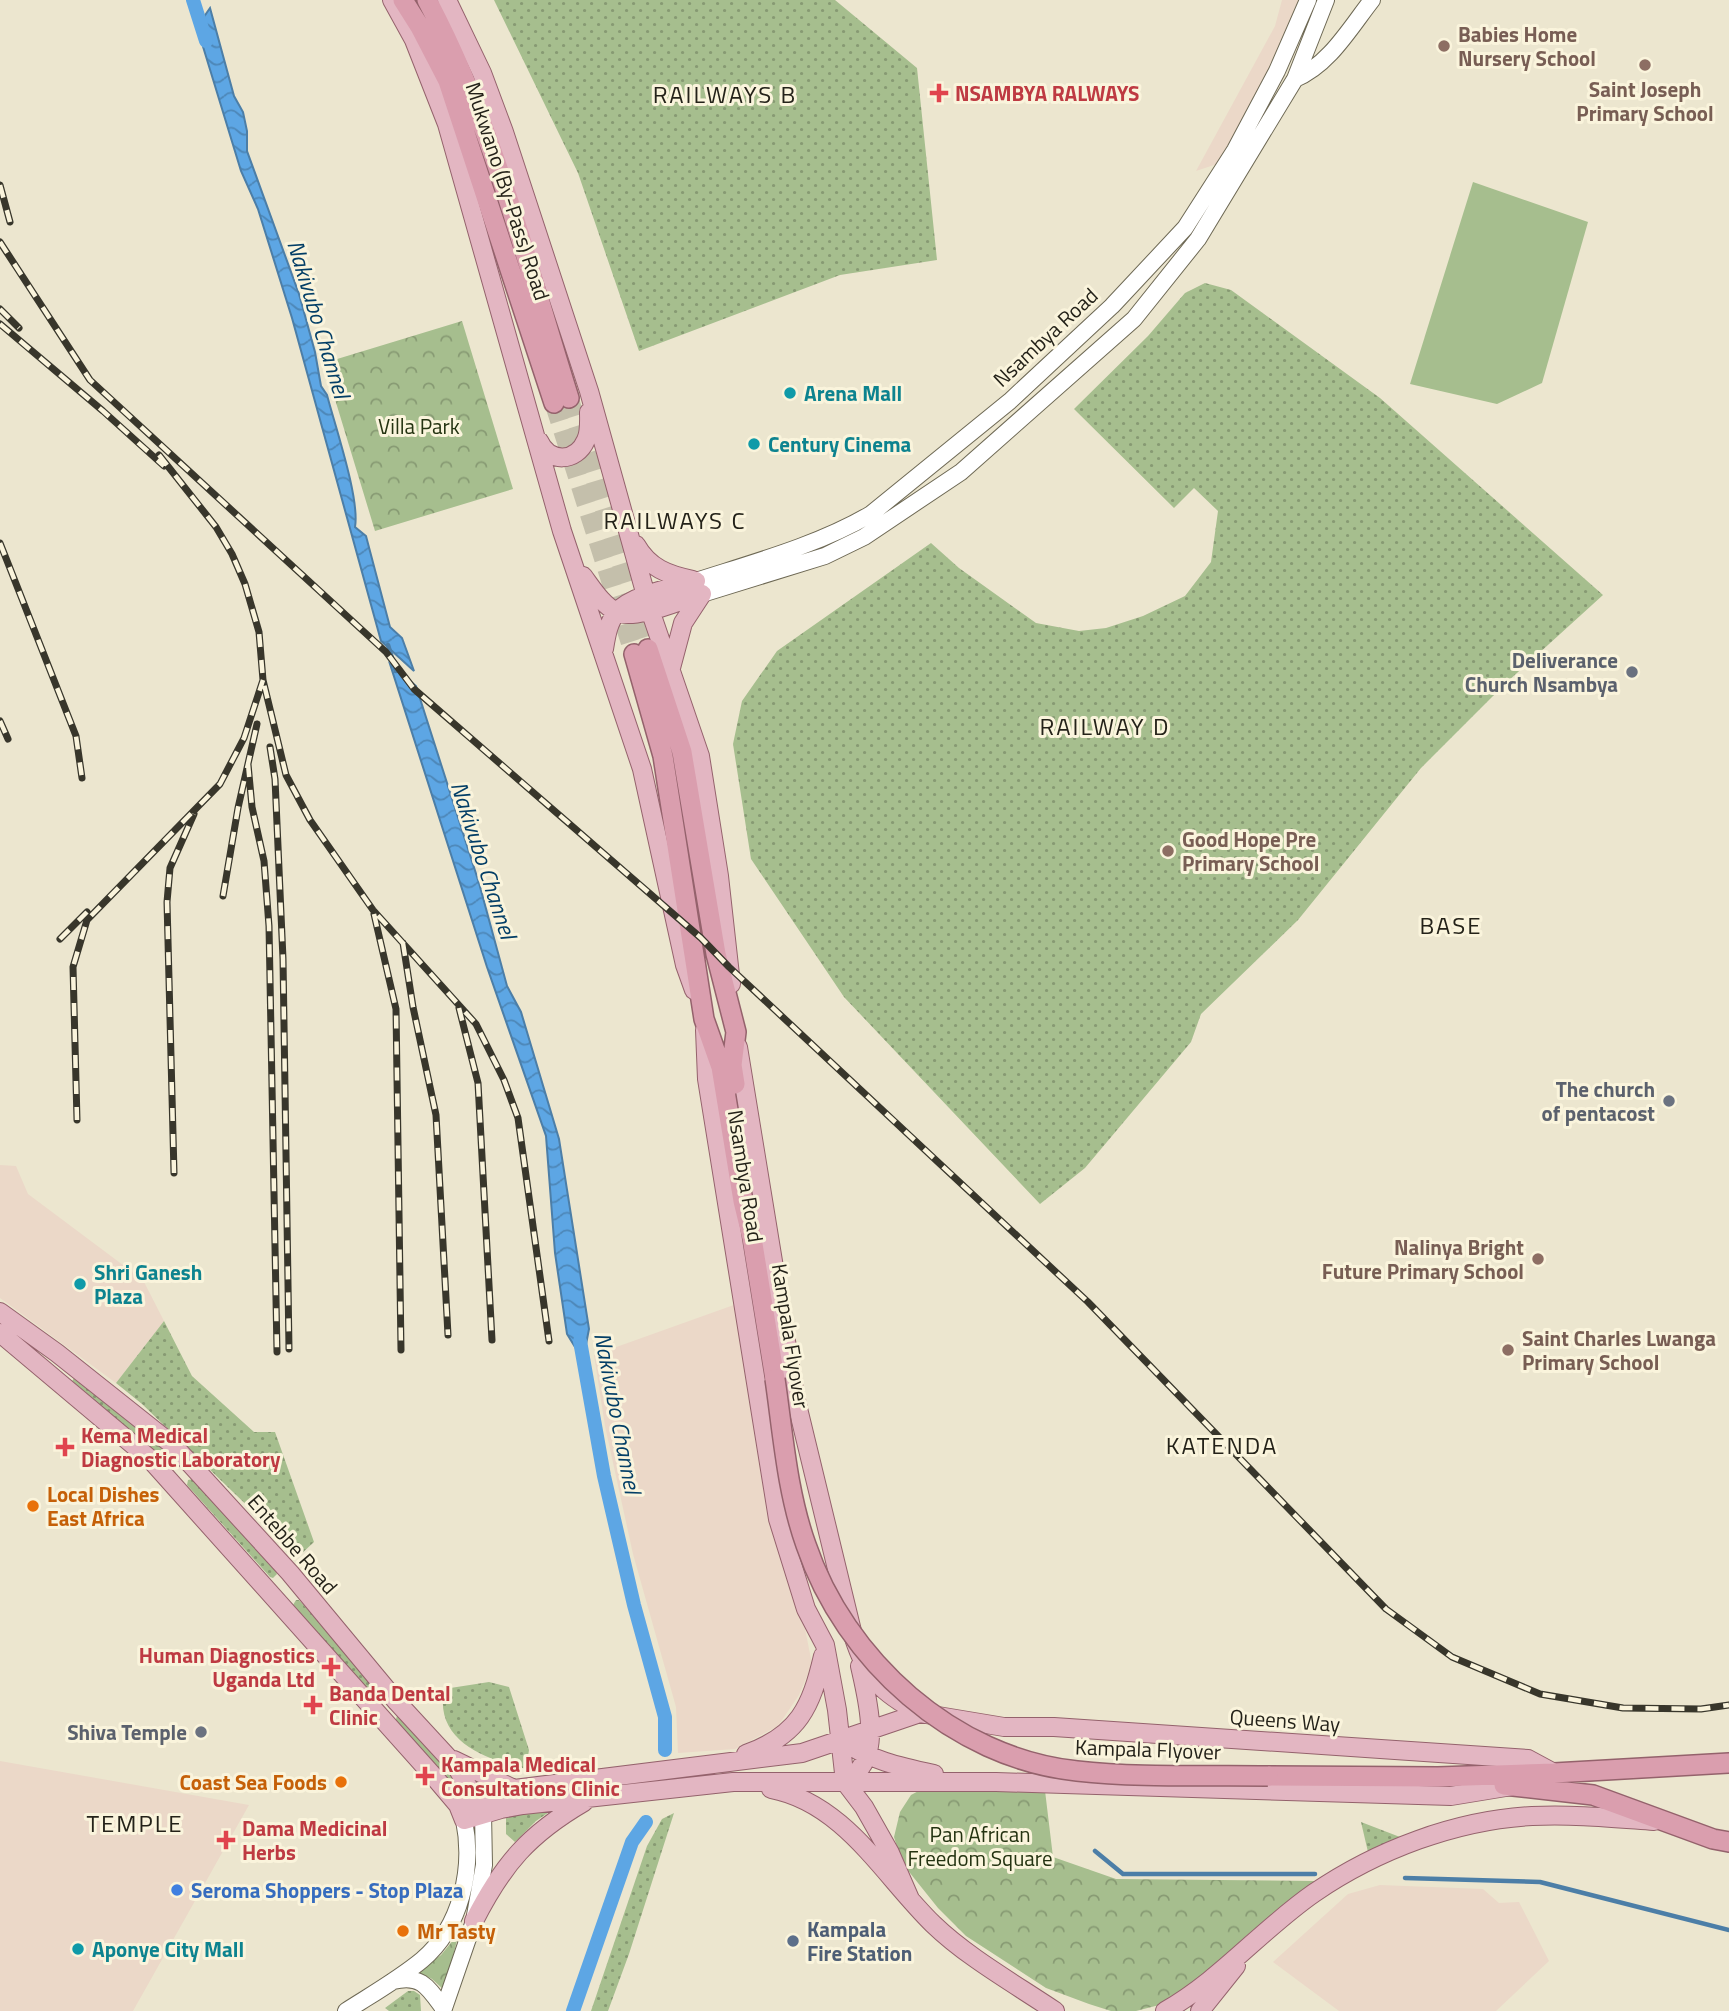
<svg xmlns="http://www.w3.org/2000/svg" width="1729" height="2011" viewBox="0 0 1729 2011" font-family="'Titillium Web',sans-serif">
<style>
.commercial{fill:#ebd8c8}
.grass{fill:url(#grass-dots)}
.forest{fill:url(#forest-crowns)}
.garden{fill:#a6be8e}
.water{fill:url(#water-waves);stroke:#4c7ea7;stroke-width:2}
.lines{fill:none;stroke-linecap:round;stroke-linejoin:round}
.stream{stroke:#4c7ea7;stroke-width:4.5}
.canal{stroke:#5da6e4;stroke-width:14}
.trunk-tunnel{stroke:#c4bfab;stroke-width:19;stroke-dasharray:19 10;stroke-linecap:butt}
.secondary-casing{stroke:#6d6854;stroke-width:18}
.primary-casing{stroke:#94626c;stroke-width:20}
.trunk-casing{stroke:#94626c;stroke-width:22}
.secondary{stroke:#fff;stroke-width:16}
.primary{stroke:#e3b6c2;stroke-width:18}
.trunk{stroke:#da9eae;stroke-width:19}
.rail-casing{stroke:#38362b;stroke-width:7}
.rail{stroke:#faf4dc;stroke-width:4.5;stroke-dasharray:13;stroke-linecap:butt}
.trunk-bridge-casing{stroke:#94626c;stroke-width:22;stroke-linecap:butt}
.trunk-bridge{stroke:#da9eae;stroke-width:19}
.education-dot{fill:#8d6e63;stroke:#faf4dc;stroke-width:2.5}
.health-dot{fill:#e0444e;stroke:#faf4dc;stroke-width:2.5}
.culture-dot{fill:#0f9aa8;stroke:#faf4dc;stroke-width:2.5}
.worship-dot{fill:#6b7280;stroke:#faf4dc;stroke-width:2.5}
.food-dot{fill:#e8710a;stroke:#faf4dc;stroke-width:2.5}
.shop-dot{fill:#3f7fe0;stroke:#faf4dc;stroke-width:2.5}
.service-dot{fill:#5c6f8a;stroke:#faf4dc;stroke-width:2.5}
.labels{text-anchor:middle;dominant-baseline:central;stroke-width:6;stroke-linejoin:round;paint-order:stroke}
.education-label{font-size:21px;font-weight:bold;fill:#785e54;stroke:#faf4dc;text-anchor:start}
.health-label{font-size:21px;font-weight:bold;fill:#be3a42;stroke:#faf4dc;text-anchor:start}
.street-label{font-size:21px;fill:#242219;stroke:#faf4dc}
.culture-label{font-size:21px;font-weight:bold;fill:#0d838f;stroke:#faf4dc;text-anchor:start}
.park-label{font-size:21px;fill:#243311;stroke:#faf4dc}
.worship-label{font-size:21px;font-weight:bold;fill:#5b616d;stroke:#faf4dc;text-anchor:end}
.food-label{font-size:21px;font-weight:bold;fill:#c56008;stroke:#faf4dc;text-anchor:start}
.shop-label{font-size:21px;font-weight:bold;fill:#366cbe;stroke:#faf4dc;text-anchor:start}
.service-label{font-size:21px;font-weight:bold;fill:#4e5e75;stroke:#faf4dc;text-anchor:start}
.water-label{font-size:23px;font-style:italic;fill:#033e66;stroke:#faf4dc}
.quarter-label{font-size:24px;letter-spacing:2px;fill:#242219;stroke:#faf4dc}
</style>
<defs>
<pattern id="grass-dots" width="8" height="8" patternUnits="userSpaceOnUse" patternTransform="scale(1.75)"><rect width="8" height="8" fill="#a6be8e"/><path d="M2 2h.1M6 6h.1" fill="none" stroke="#879a73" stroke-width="1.8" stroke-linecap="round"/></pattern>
<pattern id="forest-crowns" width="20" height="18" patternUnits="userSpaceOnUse" patternTransform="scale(1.75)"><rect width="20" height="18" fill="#a6be8e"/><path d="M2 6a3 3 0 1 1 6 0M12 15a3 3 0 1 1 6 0" fill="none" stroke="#879a73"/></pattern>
<pattern id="water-waves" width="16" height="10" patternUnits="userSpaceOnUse" patternTransform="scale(1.75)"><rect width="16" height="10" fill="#5da6e4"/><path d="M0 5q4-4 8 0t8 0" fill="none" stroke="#4d87b8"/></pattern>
</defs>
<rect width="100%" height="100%" fill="#ece6cf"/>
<path class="commercial" d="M1282,0H1299L1288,35L1220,163L1196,171L1275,26Z
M0,1165L16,1166L28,1194L143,1280L164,1321L116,1383L0,1298Z
M745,1301L775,1477L812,1664L799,1695L778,1726L735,1749L678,1753L676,1707L633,1554L605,1426L594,1355Z
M0,1761L249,1805L133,2011H0Z
M1380,1885L1483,1889L1499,1903L1519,1902L1549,1961L1496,2011H1339L1273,1962L1348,1894Z"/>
<path class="grass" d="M494,0H835L917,68L937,260L840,275L639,351L578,173Z
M1205,283L1231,290L1380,398L1603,595L1506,683L1421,768L1298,920L1201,1014L1191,1042L1085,1168L1040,1204L844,997L751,859L733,744L742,701L777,651L931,543L959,568L1036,623L1079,631L1106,628L1143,616L1185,596L1211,562L1218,511L1194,488L1174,508L1074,409L1148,336L1185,293Z
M164,1321L192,1376L254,1432H275L314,1542L299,1556L142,1404L116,1383Z
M74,1378H78L135,1424L170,1455L172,1460L169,1464H164L71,1383Z
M193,1479L274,1568L277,1574L273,1578L270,1577L187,1485L188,1480Z
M296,1600H299L383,1694L376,1700L294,1608L293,1605Z
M489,1682L509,1687L529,1750L526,1769C486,1759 434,1742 444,1689Z
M397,1716H400L452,1774L460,1787L447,1780L395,1722Z
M555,1808L536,1821L515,1842L506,1834V1814Z
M674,1813L629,1954L608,2011H591L647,1846L662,1819Z
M1361,1822L1400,1837L1368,1852Z
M408,1991H414L420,1995L421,2011H389L385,2008Z"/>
<path class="forest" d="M462,321L513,489L375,531L324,363Z
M1000,1773L1043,1774L1053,1857L1116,1879L1315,1881L1246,1936L1203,1976L1163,2004L1136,2011H1111L1089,2004L1046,1988L966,1936L938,1908L902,1863L894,1837L900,1812L911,1795L941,1779Z
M459,1933L444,1990L432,1979L418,1972L441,1955Z"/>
<path class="garden" d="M1473,182L1588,222L1542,383L1497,404L1410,384Z"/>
<path class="water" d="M210,8L234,96L243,112L247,131V151L299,294L315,352L321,386L327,395C335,426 360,499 355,527L366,536L390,627L402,638L414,671L381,641L292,318L258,209L241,171L197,27Z
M390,664L416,686L479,883L507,986L521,1012L559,1139L589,1329L583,1360L567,1334L555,1253L546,1136L487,967Z"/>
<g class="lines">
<path class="stream" d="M388,645L396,671
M1095,1851L1123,1874H1315
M1405,1878L1540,1882L1729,1930"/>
<path class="canal" d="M193,0L206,41
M580,1341L604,1476L634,1605L665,1717V1750
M573,2011L632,1842L646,1822"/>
<path class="trunk-tunnel" d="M569,398L648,649
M554,403L634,654"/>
<defs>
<path id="secondary" d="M1295,79C1329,65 1350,28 1372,0
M696,581C755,562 818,545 871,514L1010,401L1112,306L1185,228L1235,150L1277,71L1308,0
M702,594L825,556L864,537L961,472L1134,319L1198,239L1295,79L1326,0
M393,1981C421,1974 428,1987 443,2008
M346,2011C371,1995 399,1979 422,1960C461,1927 474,1869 464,1820
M443,2011L474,1921L484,1865L483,1813"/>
<path id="primary" d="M392,0L414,40L447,124L562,531L642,769L685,965L694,990
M447,0L482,73L504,132L589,391L650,610L700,756L719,876L731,984
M539,441C549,463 576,463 586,440C590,432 589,421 589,412
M636,545C649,568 668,575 693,580
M583,576C592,588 603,606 617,612C636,621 682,599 702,594
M604,649C606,637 608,622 617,612C631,595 675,587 696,581
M671,668L683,623L702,594
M705,1030L707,1079L778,1519L806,1609L825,1645L837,1710L845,1782L864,1807L890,1853L910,1899
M738,1047L795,1396L853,1635C866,1677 881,1693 920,1713
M0,1312L57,1353L174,1446L290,1573L397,1702L456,1766L481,1809
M0,1333L150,1459L436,1779L458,1805L464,1820L501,1809L523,1805L733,1782H996L1451,1796L1512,1786
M840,1739C868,1760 901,1767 934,1774
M746,1754C799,1735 811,1707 823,1656
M454,1760L514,1789
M845,1782C850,1778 857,1773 861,1767C879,1742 866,1693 860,1666
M771,1789C844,1803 883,1875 933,1924C967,1957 1015,1984 1055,2011
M458,1805L514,1789L802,1753L920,1713L1004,1727H1054L1528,1759L1554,1773
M474,1921C503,1864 529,1834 584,1802
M1165,2011C1220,1980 1262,1929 1314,1893C1377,1850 1456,1820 1532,1816C1573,1814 1613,1818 1654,1821
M1200,2011L1236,1966"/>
<path id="trunk" d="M403,0L420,27L448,81L554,403
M427,0C493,124 527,264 569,398
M648,649L682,752L716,954L736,1032L732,1065L735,1084
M634,654L663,756L704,1019L721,1067L743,1201L752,1238L775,1379
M1268,1776L1438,1777L1554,1773L1729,1763
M1504,1785L1593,1795L1713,1839L1729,1842"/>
</defs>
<use href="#secondary" class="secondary-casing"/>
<use href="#primary" class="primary-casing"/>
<use href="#trunk" class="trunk-casing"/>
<use href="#secondary" class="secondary"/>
<use href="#primary" class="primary"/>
<use href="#trunk" class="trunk"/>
<defs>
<path id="rail" d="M0,185L10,222
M0,242L90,380L386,652L414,689L701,938L729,967L1088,1302L1386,1609L1452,1657L1540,1694L1623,1708L1701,1709L1729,1705
M0,309L19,328
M0,324L103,411L164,466
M159,455L216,527L232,554L245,584L259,632L263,680L286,775L310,820L373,910L476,1024L504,1080L518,1118L549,1341
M0,543L76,736L82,778
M0,721L8,739
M270,747L275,779L283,959L289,1349
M248,764L252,807L264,861L269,926L277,1352
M223,896L238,808L257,724
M374,914L396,1009L401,1350
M60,939L87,912
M403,943L413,1007L436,1115L448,1335
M459,1008L478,1083L492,1340
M77,1120L73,967L87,920L220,784L244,738L263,680
M174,1173L167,902L170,868L194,814"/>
</defs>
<use href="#rail" class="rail-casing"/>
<use href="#rail" class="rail"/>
<defs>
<path id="trunk-bridge" d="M775,1379C783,1434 787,1492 806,1545C845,1660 953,1758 1077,1771C1139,1778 1204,1775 1268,1776"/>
</defs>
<use href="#trunk-bridge" class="trunk-bridge-casing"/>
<use href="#trunk-bridge" class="trunk-bridge"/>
</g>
<g class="education-dot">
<circle cx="1444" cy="46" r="7"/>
<circle cx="1645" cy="65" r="7"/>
<circle cx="1168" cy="851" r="7"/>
<circle cx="1538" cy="1259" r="7"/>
<circle cx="1508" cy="1350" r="7"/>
</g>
<g class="health-dot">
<path d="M935.5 82.5h7v7h7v7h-7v7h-7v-7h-7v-7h7z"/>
<path d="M61.5 1436.5h7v7h7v7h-7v7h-7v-7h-7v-7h7z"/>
<path d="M327.5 1656.5h7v7h7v7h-7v7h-7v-7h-7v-7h7z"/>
<path d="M309.5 1694.5h7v7h7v7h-7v7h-7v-7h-7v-7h7z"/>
<path d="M421.5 1765.5h7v7h7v7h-7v7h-7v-7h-7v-7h7z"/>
<path d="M222.5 1829.5h7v7h7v7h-7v7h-7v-7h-7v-7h7z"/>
</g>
<g class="culture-dot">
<circle cx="790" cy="393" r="7"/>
<circle cx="754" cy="444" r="7"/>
<circle cx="80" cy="1284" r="7"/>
<circle cx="78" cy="1949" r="7"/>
</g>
<g class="worship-dot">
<circle cx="1632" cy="672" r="7"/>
<circle cx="1669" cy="1101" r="7"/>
<circle cx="201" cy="1732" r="7"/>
</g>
<g class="food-dot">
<circle cx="33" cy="1506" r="7"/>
<circle cx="341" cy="1782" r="7"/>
<circle cx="403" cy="1931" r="7"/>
</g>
<circle class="shop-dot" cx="177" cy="1890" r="7"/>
<circle class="service-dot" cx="793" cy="1941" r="7"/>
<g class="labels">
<g class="education-label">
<text x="1458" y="34">Babies Home<tspan x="1458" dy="24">Nursery School</tspan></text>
<text x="1645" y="89" text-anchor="middle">Saint Joseph<tspan x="1645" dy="24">Primary School</tspan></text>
<text x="1182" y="839">Good Hope Pre<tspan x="1182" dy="24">Primary School</tspan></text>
<text x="1524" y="1247" text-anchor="end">Nalinya Bright<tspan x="1524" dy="24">Future Primary School</tspan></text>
<text x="1522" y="1338">Saint Charles Lwanga<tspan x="1522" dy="24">Primary School</tspan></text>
</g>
<g class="health-label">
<text x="955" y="93">NSAMBYA RALWAYS</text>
<text x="81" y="1435">Kema Medical<tspan x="81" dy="24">Diagnostic Laboratory</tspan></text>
<text x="315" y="1655" text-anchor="end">Human Diagnostics<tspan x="315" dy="24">Uganda Ltd</tspan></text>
<text x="329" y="1693">Banda Dental<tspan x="329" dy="24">Clinic</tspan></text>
<text x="441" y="1764">Kampala Medical<tspan x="441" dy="24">Consultations Clinic</tspan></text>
<text x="242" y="1828">Dama Medicinal<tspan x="242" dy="24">Herbs</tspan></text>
</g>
<g class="street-label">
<text transform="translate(508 191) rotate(72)">Mukwano (By-Pass) Road</text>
<text transform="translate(1045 337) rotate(-43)">Nsambya Road</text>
<text transform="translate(746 1176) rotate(81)">Nsambya Road</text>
<text transform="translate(791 1336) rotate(81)">Kampala Flyover</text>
<text transform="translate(293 1544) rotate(49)">Entebbe Road</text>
<text transform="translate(1285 1720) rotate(4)">Queens Way</text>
<text transform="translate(1148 1749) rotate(2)">Kampala Flyover</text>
</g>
<g class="culture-label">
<text x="804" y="393">Arena Mall</text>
<text x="768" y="444">Century Cinema</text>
<text x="94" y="1272">Shri Ganesh<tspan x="94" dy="24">Plaza</tspan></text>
<text x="92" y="1949">Aponye City Mall</text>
</g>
<g class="park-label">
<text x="419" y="426">Villa Park</text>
<text x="980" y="1834">Pan African<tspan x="980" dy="24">Freedom Square</tspan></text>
</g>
<g class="worship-label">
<text x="1618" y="660">Deliverance<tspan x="1618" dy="24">Church Nsambya</tspan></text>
<text x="1655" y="1089">The church<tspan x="1655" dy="24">of pentacost</tspan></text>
<text x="187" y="1732">Shiva Temple</text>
</g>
<g class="food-label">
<text x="47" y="1494">Local Dishes<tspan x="47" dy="24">East Africa</tspan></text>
<text x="327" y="1782" text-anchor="end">Coast Sea Foods</text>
<text x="417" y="1931">Mr Tasty</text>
</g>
<g class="shop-label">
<text x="191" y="1890">Seroma Shoppers - Stop Plaza</text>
</g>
<g class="service-label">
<text x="807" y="1929">Kampala<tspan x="807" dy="24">Fire Station</tspan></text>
</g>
<g class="water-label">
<text transform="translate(319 319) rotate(73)">Nakivubo Channel</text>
<text transform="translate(484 860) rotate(72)">Nakivubo Channel</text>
<text transform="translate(618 1413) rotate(79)">Nakivubo Channel</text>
</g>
<g class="quarter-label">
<text x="725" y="94">RAILWAYS B</text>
<text x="675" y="520">RAILWAYS C</text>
<text x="1105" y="726">RAILWAY D</text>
<text x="1451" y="925">BASE</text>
<text x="1222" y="1445">KATENDA</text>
<text x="135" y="1823">TEMPLE</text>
</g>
</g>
</svg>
